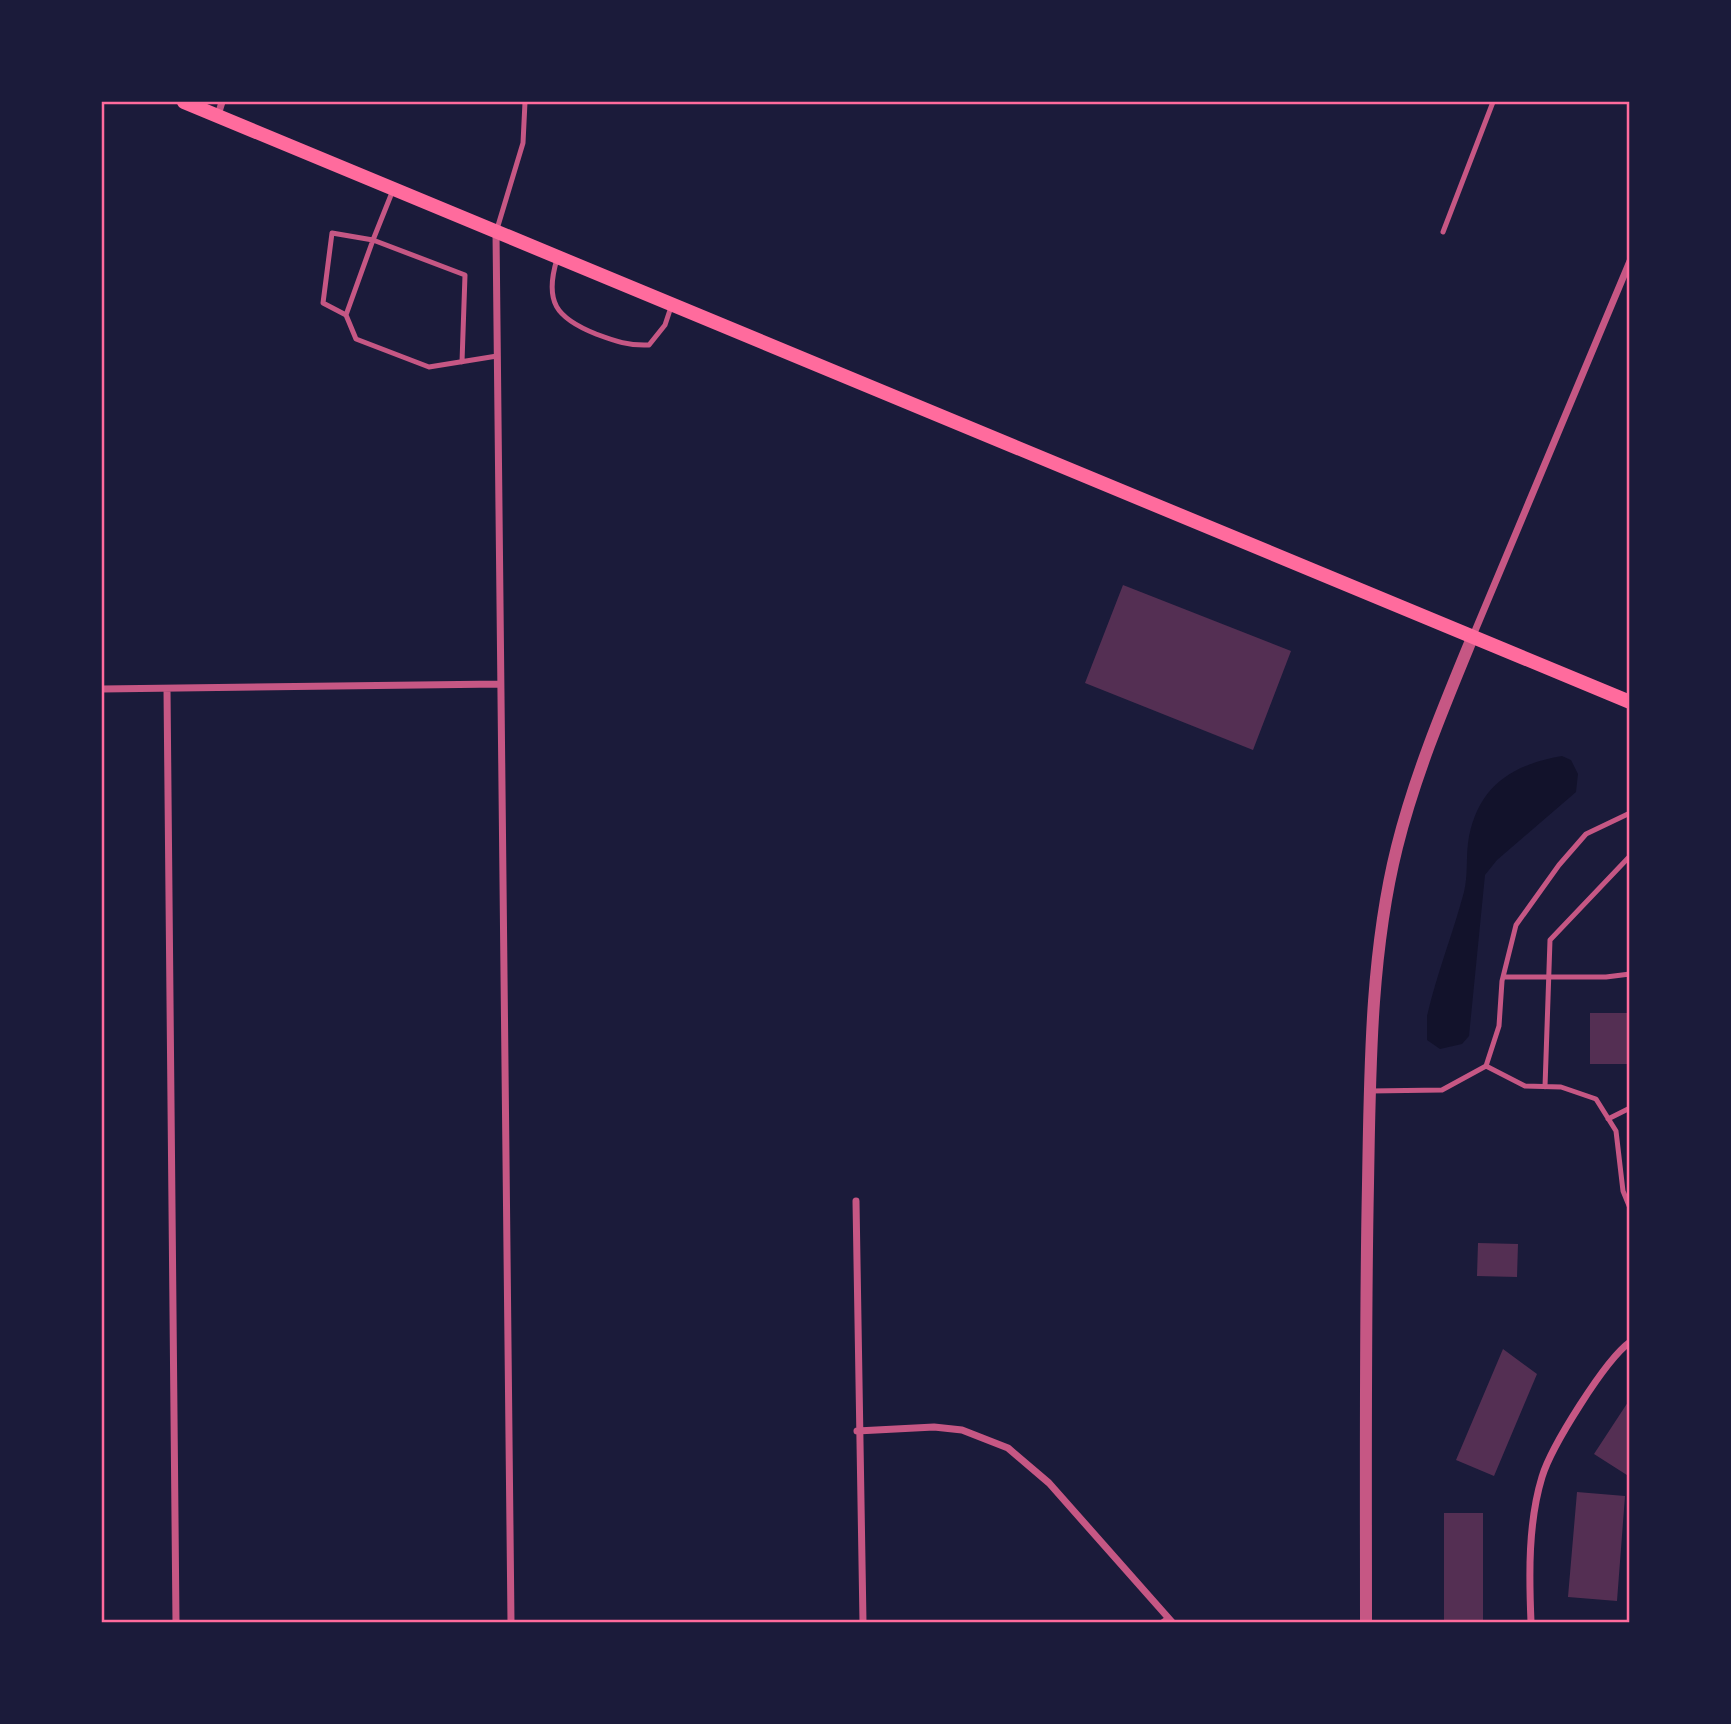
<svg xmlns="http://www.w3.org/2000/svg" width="1731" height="1724" viewBox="0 0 1731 1724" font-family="Cabin,sans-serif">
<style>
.water{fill:#12122b}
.building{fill:#542f53}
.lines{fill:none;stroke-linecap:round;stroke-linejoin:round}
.service{stroke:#c65784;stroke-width:5}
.minor{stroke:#c65784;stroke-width:7}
.tertiary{stroke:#c65784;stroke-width:12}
.secondary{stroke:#ff6b9d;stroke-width:14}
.neatline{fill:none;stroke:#ff6b9d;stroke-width:2.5}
</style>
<rect width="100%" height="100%" fill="#1b1b3a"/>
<path class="water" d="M1562,756L1571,760L1578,774L1576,792L1497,860L1485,875L1469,1036L1462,1044L1440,1049L1427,1040V1016C1437,973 1453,933 1464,892C1468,875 1466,860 1468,843C1476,789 1509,765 1562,756Z"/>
<path class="building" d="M1123,585L1291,651L1253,750L1085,683Z
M1590,1013H1630V1064H1590Z
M1478,1243L1518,1244L1517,1277L1477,1276Z
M1503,1349L1537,1374L1494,1476L1456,1460Z
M1630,1399V1477L1594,1454Z
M1577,1492L1625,1496L1617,1601L1568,1597Z
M1444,1513H1483V1622H1444Z"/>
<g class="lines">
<path class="service" d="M393,190L373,240L332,233L323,303L346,315L356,339L429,367L497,356
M497,229L523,143L525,102
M1443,232L1493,102
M557,259C544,302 556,318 596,334C615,341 628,346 649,345L665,325L671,307
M346,315L373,240L465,275L462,362
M1503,977H1606L1630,974
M1486,1066L1525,1086L1561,1087L1596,1099L1616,1131L1623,1191L1630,1208
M1545,1087L1550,940L1630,856
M1370,1091L1442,1090L1486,1066L1499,1026L1502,981L1516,925L1559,865L1586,834L1630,813
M1608,1119L1630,1108
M1162,1622L1168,1618"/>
<path class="minor" d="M218,115L222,102
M496,232L511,1622
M1472,638L1630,261
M102,689L500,684
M167,689L176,1622
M856,1201L863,1622
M857,1431L934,1427L962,1430L1008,1448L1049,1483L1172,1622
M1531,1622C1529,1575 1528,1523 1542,1477C1551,1447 1605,1360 1630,1342"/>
<path class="tertiary" d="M1366,1622C1366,1476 1365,1330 1368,1184C1370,1073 1370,955 1397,847C1415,775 1444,706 1472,638"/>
<path class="secondary" d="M184,102L1630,702"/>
</g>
<rect width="1731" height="1724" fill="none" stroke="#1b1b3a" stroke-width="206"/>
<rect x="103" y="103" width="1525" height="1518" class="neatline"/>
</svg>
